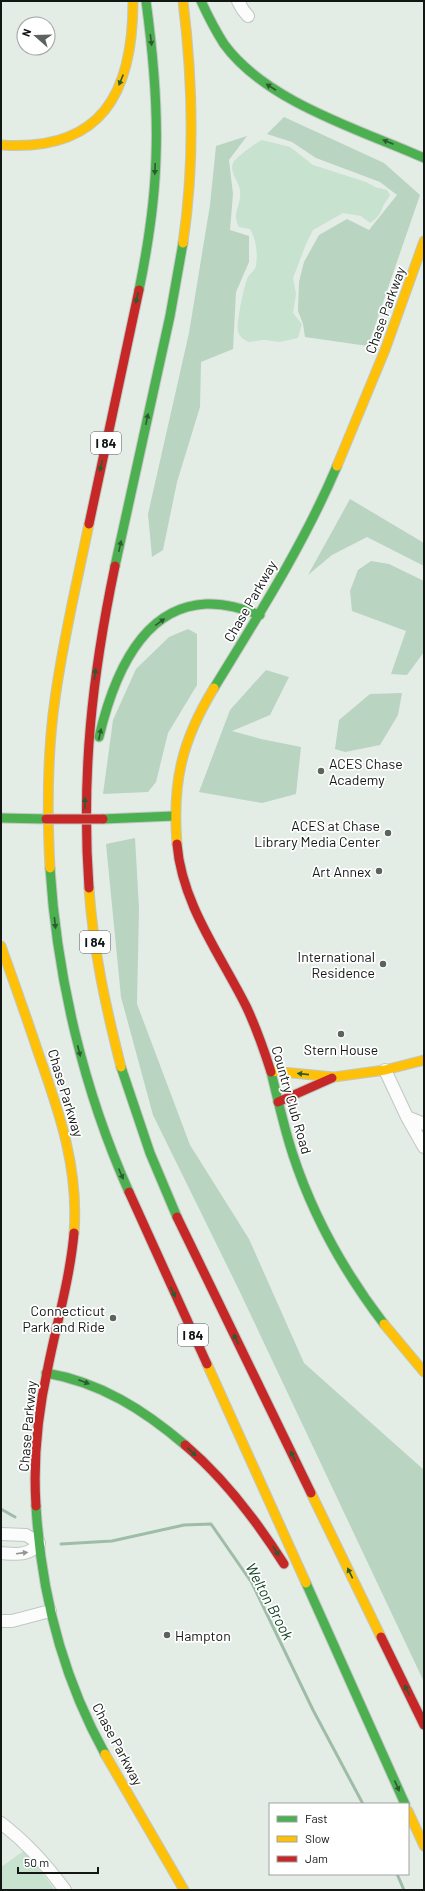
<svg xmlns="http://www.w3.org/2000/svg" width="425" height="1891" viewBox="0 0 425 1891" font-family="Barlow,sans-serif">
<style>
.green{fill:#c7e2ce}
.forest{fill:#b9d4c0}
.lines{fill:none;stroke-linecap:round;stroke-linejoin:round}
.stream{stroke:#9ebda6;stroke-width:3}
.street-casing{stroke:#c1c8c3;stroke-width:14}
.fast-casing{stroke:#c1c8c3;stroke-width:11}
.slow-casing{stroke:#c1c8c3;stroke-width:11}
.jam-casing{stroke:#c1c8c3;stroke-width:11}
.street{stroke:#fbfcfb;stroke-width:12}
.fast{stroke:#4caf50;stroke-width:9}
.slow{stroke:#ffc107;stroke-width:9}
.jam{stroke:#c62828;stroke-width:9}
.jam-bridge-casing{stroke:#c1c8c3;stroke-width:11;stroke-linecap:butt}
.jam-bridge{stroke:#c62828;stroke-width:9}
.oneway{fill:#2c5b2f}
.oneway2{fill:#929593}
.poi-dot{fill:#5c625e;stroke:#fff;stroke-width:1.5}
.labels{text-anchor:middle;dominant-baseline:central;stroke-width:3.5;stroke-linejoin:round;paint-order:stroke}
.shield{fill:#fff;stroke:#595d5a;stroke-width:1}
.shield-label{font-size:13px;font-weight:bold;fill:#121714}
.street-label{font-size:14px;fill:#121714;stroke:#fff}
.poi-label{font-size:14px;fill:#121714;stroke:#fff;text-anchor:end}
.water-label{font-size:15px;font-style:italic;fill:#0b3d1f;stroke:#fff}
</style>
<rect width="100%" height="100%" fill="#e4ece6"/>
<path class="green" d="M262,140L290,147L313,165L366,182L375,187L387,190L390,195C388,200 383,204 382,209C379,216 377,218 370,223L361,216L343,213L313,230L306,244L293,278L296,294L293,313L302,324L298,338L280,342L264,340L249,342C244,340 240,337 238,332C236,325 244,284 248,277C250,273 256,270 256,265C258,254 256,238 250,229L239,227C231,214 242,204 240,190C239,182 229,172 233,163C235,158 257,142 262,140Z
M25,1850L55,1890H1V1867Z"/>
<path class="forest" d="M284,117L384,163L420,195L368,346L305,337L303,324L298,311L299,282L304,262L319,235L347,219L369,230L397,195L380,182L316,158L292,142L267,134Z
M247,136L229,160L233,194L230,230L249,236V262L236,292L233,349L201,362L200,407L177,482L163,550L152,557L148,514L189,333L210,205L216,146Z
M350,499L424,543V566L367,537L332,555L308,575Z
M371,561L389,564L424,581V652L407,675L391,674L406,631L352,611L350,591L358,570Z
M188,629L197,634V685L168,733L156,782L148,792L103,794L113,720L136,669L169,637Z
M266,670L289,677L270,715L232,731L261,739L301,747L296,794L262,803L199,792L230,710Z
M402,693L398,715L380,745L345,752L335,749L339,720L370,694Z
M135,838L139,908L137,1004L190,1145L249,1239L304,1363L424,1470V1682L239,1290L153,1115L121,997L106,844Z"/>
<g class="lines">
<path class="stream" d="M1,1509L15,1517
M61,1544L112,1541L184,1525L211,1524L252,1583L313,1710L363,1804
M397,1874L404,1890"/>
<defs>
<path id="street" d="M238,1L243,10L248,16
M385,1070L407,1117L424,1147
M407,1117L424,1124
M1,1534L26,1535L39,1543C28,1557 16,1554 1,1553
M1,1621H12L50,1611
M1,1823C27,1843 46,1864 65,1890"/>
<path id="fast" d="M201,1C208,16 215,30 224,44C266,102 361,130 424,158
M139,290C148,246 155,201 156,156C158,104 153,53 146,1
M115,566L170,316L183,243
M214,688C258,616 304,544 337,466
M99,737C112,682 139,607 206,604C225,603 243,609 260,615
M1,818L46,819
M103,819L174,816
M50,868C57,979 84,1091 129,1192
M121,1067L150,1153L177,1217
M271,1072C278,1100 284,1128 293,1155C313,1216 345,1273 384,1324
M46,1373C100,1382 144,1410 185,1445
M36,1506C41,1592 63,1678 105,1754
M306,1583L405,1804"/>
<path id="slow" d="M183,1C193,82 195,162 183,243
M1,145C102,152 133,93 133,1
M337,466L385,350L424,241
M177,844C172,782 182,740 214,688
M50,868C47,812 47,755 55,699C63,640 77,582 89,524
M89,888C93,949 106,1008 121,1067
M1,946C14,982 27,1019 39,1055C60,1114 79,1170 74,1233
M271,1071L334,1077L385,1070L424,1060
M384,1324L424,1372
M207,1364L306,1583
M311,1493L381,1637
M105,1754L184,1890
M408,1811L424,1846"/>
<path id="jam" d="M89,524L139,290
M177,844C182,904 220,954 246,1006C256,1027 264,1050 271,1072
M89,888C81,775 92,676 115,566
M278,1102L332,1078
M129,1192L207,1364
M177,1217L311,1493
M185,1445C225,1479 256,1520 284,1564
M36,1506C33,1459 38,1412 48,1367C57,1322 70,1278 74,1233
M381,1637L424,1725"/>
</defs>
<use href="#street" class="street-casing"/>
<use href="#fast" class="fast-casing"/>
<use href="#slow" class="slow-casing"/>
<use href="#jam" class="jam-casing"/>
<use href="#street" class="street"/>
<use href="#fast" class="fast"/>
<use href="#slow" class="slow"/>
<use href="#jam" class="jam"/>
<defs>
<path id="jam-bridge" d="M46,819H103"/>
</defs>
<use href="#jam-bridge" class="jam-bridge-casing"/>
<use href="#jam-bridge" class="jam-bridge"/>
</g>
<defs><path id="oneway-solid" d="M-6-.8H1V-3.2L6.5 0L1 3.2V.8H-6Z"/></defs>
<g class="oneway">
<use href="#oneway-solid" transform="translate(151 40) rotate(83)"/>
<use href="#oneway-solid" transform="translate(121 80) rotate(112)"/>
<use href="#oneway-solid" transform="translate(271 87) rotate(-147)"/>
<use href="#oneway-solid" transform="translate(388 142) rotate(-157)"/>
<use href="#oneway-solid" transform="translate(155 169) rotate(92)"/>
<use href="#oneway-solid" transform="translate(137 298) rotate(102)"/>
<use href="#oneway-solid" transform="translate(147 419) rotate(-78)"/>
<use href="#oneway-solid" transform="translate(101 466) rotate(102)"/>
<use href="#oneway-solid" transform="translate(120 546) rotate(-78)"/>
<use href="#oneway-solid" transform="translate(160 622) rotate(-36)"/>
<use href="#oneway-solid" transform="translate(95 674) rotate(-82)"/>
<use href="#oneway-solid" transform="translate(100 734) rotate(-78)"/>
<use href="#oneway-solid" transform="translate(85 803) rotate(-90)"/>
<use href="#oneway-solid" transform="translate(55 923) rotate(84)"/>
<use href="#oneway-solid" transform="translate(79 1051) rotate(76)"/>
<use href="#oneway-solid" transform="translate(303 1074) rotate(-174)"/>
<use href="#oneway-solid" transform="translate(121 1174) rotate(67)"/>
<use href="#oneway-solid" transform="translate(173 1292) rotate(65)"/>
<use href="#oneway-solid" transform="translate(236 1339) rotate(-116)"/>
<use href="#oneway-solid" transform="translate(84 1382) rotate(21)"/>
<use href="#oneway-solid" transform="translate(192 1452) rotate(43)"/>
<use href="#oneway-solid" transform="translate(293 1456) rotate(-116)"/>
<use href="#oneway-solid" transform="translate(276 1551) rotate(59)"/>
<use href="#oneway-solid" transform="translate(350 1573) rotate(-116)"/>
<use href="#oneway-solid" transform="translate(407 1690) rotate(-116)"/>
<use href="#oneway-solid" transform="translate(397 1786) rotate(66)"/>
</g>
<use class="oneway2" href="#oneway-solid" transform="translate(22 1553) rotate(-7)"/>
<g class="poi-dot">
<circle cx="321" cy="771" r="4"/>
<circle cx="388" cy="833" r="4"/>
<circle cx="379" cy="871" r="4"/>
<circle cx="383" cy="964" r="4"/>
<circle cx="341" cy="1034" r="4"/>
<circle cx="113" cy="1318" r="4"/>
<circle cx="167" cy="1635" r="4"/>
</g>
<g class="labels">
<g class="shield">
<rect x="91" y="432" width="30" height="22" rx="3"/>
<rect x="80" y="931" width="30" height="22" rx="3"/>
<rect x="178" y="1324" width="30" height="22" rx="3"/>
</g>
<g class="shield-label">
<text x="106" y="443">I 84</text>
<text x="95" y="942">I 84</text>
<text x="193" y="1335">I 84</text>
</g>
<g class="street-label">
<text transform="translate(385 310) rotate(-70)">Chase Parkway</text>
<text transform="translate(250 601) rotate(-60)">Chase Parkway</text>
<text transform="translate(66 1093) rotate(73)">Chase Parkway</text>
<text transform="translate(292 1100) rotate(74)">Country Club Road</text>
<text transform="translate(27 1426) rotate(-85)">Chase Parkway</text>
<text transform="translate(118 1744) rotate(62)">Chase Parkway</text>
</g>
<g class="poi-label">
<text x="329" y="763" text-anchor="start">ACES Chase<tspan x="329" dy="16">Academy</tspan></text>
<text x="380" y="825">ACES at Chase<tspan x="380" dy="16">Library Media Center</tspan></text>
<text x="371" y="871">Art Annex</text>
<text x="375" y="956">International<tspan x="375" dy="16">Residence</tspan></text>
<text x="341" y="1049" text-anchor="middle">Stern House</text>
<text x="105" y="1310">Connecticut<tspan x="105" dy="16">Park and Ride</tspan></text>
<text x="175" y="1635" text-anchor="start">Hampton</text>
</g>
<g class="water-label">
<text transform="translate(270 1601) rotate(62)">Welton Brook</text>
</g>
</g>
<rect width="425" height="1891" fill="none" stroke="#121714" stroke-width="4"/>
<rect x="269" y="1803" width="140" height="72" fill="#ffffff" stroke="#a0a2a1"/>
<rect x="277" y="1816" width="20" height="6" fill="#4caf50" stroke="#a0a2a1"/>
<text x="305" y="1823" font-size="12" fill="#121714">Fast</text>
<rect x="277" y="1836" width="20" height="6" fill="#ffc107" stroke="#a0a2a1"/>
<text x="305" y="1843" font-size="12" fill="#121714">Slow</text>
<rect x="277" y="1856" width="20" height="6" fill="#c62828" stroke="#a0a2a1"/>
<text x="305" y="1863" font-size="12" fill="#121714">Jam</text>
<g transform="translate(36 36) rotate(290)"><circle r="19" fill="#ffffff" stroke="#a0a2a1"/>
<path d="M0-3L7 15L0 10L-7 15Z" fill="#5c625e"/>
<text y="-6" font-size="11" font-weight="bold" text-anchor="middle" fill="#121714">N</text>
</g>
<path d="M18 1867v6h80v-6" fill="none" stroke="#121714" stroke-width="2"/>
<text x="24" y="1867" font-size="12" fill="#121714" stroke="#ffffff" stroke-width="3" paint-order="stroke">50 m</text>
</svg>
